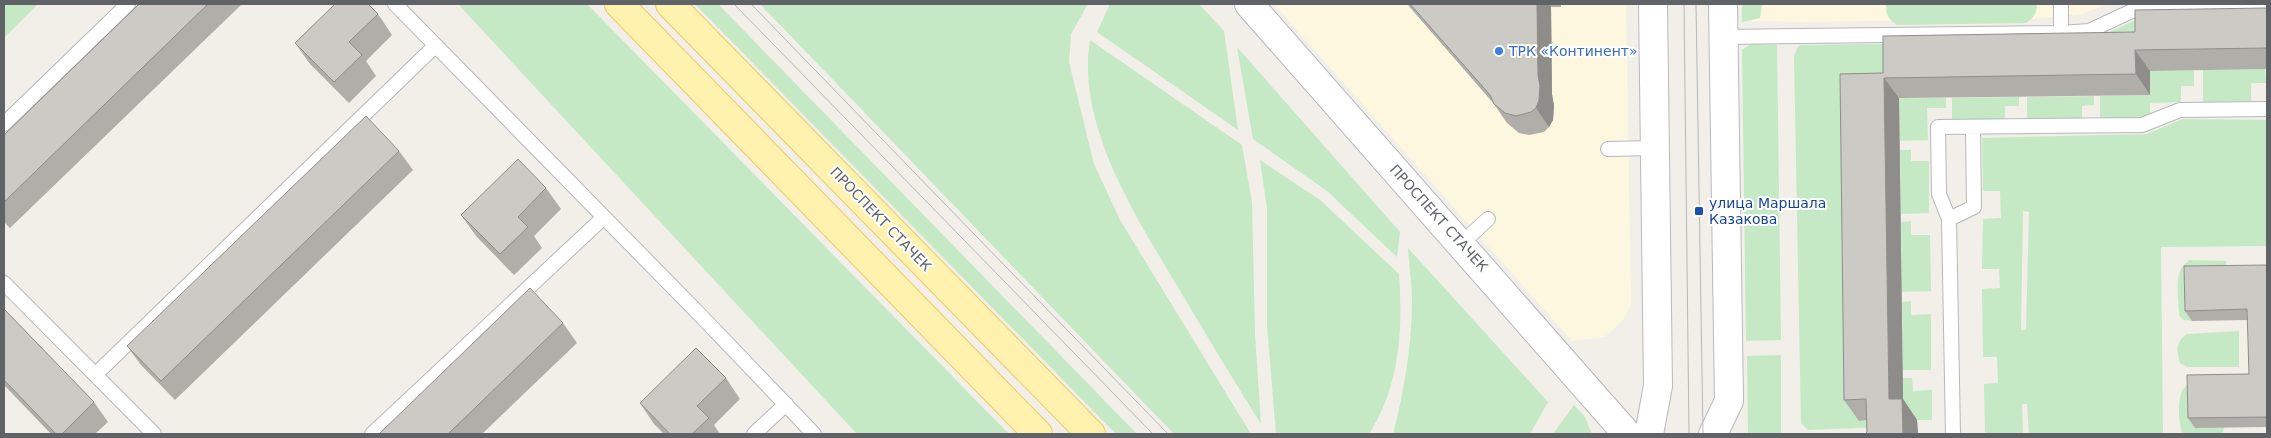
<svg xmlns="http://www.w3.org/2000/svg" width="2271" height="438" viewBox="0 0 2271 438" font-family="'DejaVu Sans',sans-serif">
<style>
.commercial{fill:#fef7e0}
.green{fill:#c5e8c5;fill-rule:evenodd}
.lines{fill:none;stroke-linecap:round;stroke-linejoin:round}
.lane-casing{stroke:#b5b8bc;stroke-width:16}
.street-casing{stroke:#b5b8bc;stroke-width:30}
.secondary-casing{stroke:#b6babf;stroke-width:30}
.primary-casing{stroke:#f2c960;stroke-width:30}
.lane{stroke:#fff;stroke-width:14}
.street{stroke:#fff;stroke-width:28}
.secondary{stroke:#fff;stroke-width:28}
.primary{stroke:#fff2af;stroke-width:28}
.tram{stroke:#b6b7b8;stroke-width:1}
.wall{fill:#afaea9}
.shaded-wall{fill:#8f8d8a}
.building{fill:#cccac5;stroke:#8f8d8a}
.shop-dot{fill:#3f7fe0;stroke:#fff;stroke-width:2}
.transit-dot{fill:#1a4fb4;stroke:#fff;stroke-width:2}
.labels{text-anchor:middle;dominant-baseline:central;stroke-width:4;stroke-linejoin:round;paint-order:stroke}
.shop-label{font-size:14px;fill:#366cbe;stroke:#fff;text-anchor:start}
.transit-label{font-size:14px;fill:#164399;stroke:#fff;text-anchor:start}
.street-label{font-size:14px;fill:#5f6368;stroke:#fff}
</style>
<rect width="100%" height="100%" fill="#f1efe8"/>
<path class="commercial" d="M1274,4H1626L1631,305L1623,320L1605,337L1572,341Z
M1752,4H2106L2082,14L2032,19L1797,22L1752,21Z"/>
<path class="green" d="M4,4H38L4,38Z
M458,4H587L1009,434H857Z
M695,4H718L1137,434H1116Z
M760,4H1088L1071,34L1069,62L1094,164L1120,220L1251,434H1174Z
M1110,4H1199L1224,31L1238,130L1097,32Z
M1742,4H1762L1760,18L1742,22Z
M1886,4H2037C2037,13 2034,18 2026,23L1897,25C1888,19 1886,15 1886,4Z
M2138,19L2150,53L1898,57L1881,427L1808,430L1801,423L1794,56L1799,45L2090,41Z
M1090,40L1242,145L1252,203L1255,334L1261,424C1232,378 1204,331 1176,284C1135,215 1076,124 1090,40Z
M1751,44L1777,45L1781,340L1746,341L1742,50Z
M1237,47L1400,232L1397,257L1327,191L1253,139Z
M2265,69L2266,83H2251V101L2203,102V70Z
M2194,70V86H2181V102L2150,103V115L2143,118L2100,119V96L2150,95V71Z
M2094,96V105L2082,106V119H2027V97Z
M2019,97V106H2005V120H1952V98Z
M1899,98H1946V108H1927L1928,140L1900,141Z
M2183,119L2267,120V246L2161,247L2163,434H2029L2027,404H2022L2023,434H1989L1985,432L1984,384L1998,383L1997,357H1983L1982,289L2000,288L1999,269H1982L1983,219L2001,218L2000,191H1983L1982,138L2147,134ZM2023,211L2029,212L2026,330H2021Z
M1900,150H1911V161H1929V213L1901,214Z
M1260,160L1320,200L1399,274C1403,329 1400,386 1369,434H1276L1267,325V209Z
M1911,221V235H1930L1931,291L1902,292L1901,222Z
M1408,248L1548,402L1530,434H1393C1404,392 1412,345 1412,301C1412,284 1409,265 1408,248Z
M2190,260L2226,261L2227,276L2191,277L2192,321L2183,320L2179,315C2179,297 2172,269 2190,260Z
M1911,301V315L1931,314V370H1903L1902,302Z
M2239,331V367H2187L2180,363C2176,351 2176,341 2187,334Z
M1781,355V434H1748L1747,356Z
M1903,378H1912L1913,391L1932,390V420H1903Z
M2194,385L2224,428L2222,434H2183C2178,424 2176,393 2186,386Z
M1574,405L1585,417L1592,434H1553Z"/>
<g class="lines">
<defs>
<path id="lane" d="M395,4L703,318L814,434
M2061,4V33
M1724,37L2061,33L2089,31L2134,10L2267,7
M4,124L128,4
M1608,149L1655,148
M1949,219L1974,207L1973,127
M1461,244L1488,219
M4,283L154,434
M95,375L435,46
M372,434L604,217
M754,434L786,404
M1953,434L1949,219L1939,194L1938,127L2142,125L2180,110L2267,109"/>
<path id="street" d="M1249,4L1627,434"/>
<path id="secondary" d="M1649,434L1658,386L1653,4
M1713,434L1729,401L1723,4"/>
<path id="primary" d="M619,4L1038,434
M670,4L1091,434"/>
</defs>
<use href="#lane" class="lane-casing"/>
<use href="#street" class="street-casing"/>
<use href="#secondary" class="secondary-casing"/>
<use href="#primary" class="primary-casing"/>
<use href="#lane" class="lane"/>
<use href="#street" class="street"/>
<use href="#secondary" class="secondary"/>
<use href="#primary" class="primary"/>
<path class="tram" d="M734,4L1153,434
M751,4L1168,434
M1684,4L1689,434
M1696,4L1703,434"/>
</g>
<path class="wall" d="M139,4H242L10,228L4,222V135Z
M1407,4H1561V7H1551L1552,94L1554,106L1553,120L1549,127L1544,132L1529,135L1519,133L1507,123L1494,104Z
M2267,8V69L2150,71V95L1899,98L1903,399L1917,420L1918,434H1865L1867,432L1866,420L1859,421L1844,400L1883,73L2135,32Z
M378,14L392,35L366,61L376,76L349,103L310,64L295,43Z
M399,151L413,170L175,400L141,365L127,346Z
M546,188L561,209L534,236L542,248L514,275L476,236L461,215Z
M2267,265V427L2195,428L2188,418L2249,374L2248,320L2192,321L2185,311Z
M4,309L94,402L108,422L95,434H51L4,385Z
M563,323L577,343L482,434H379Z
M726,378L740,399L714,425L720,434H664L654,424L640,403Z"/>
<path class="shaded-wall" d="M1537,4H1549L1551,7L1552,94L1554,106L1553,120L1549,127L1536,108Z
M2135,50L2150,71V95L2136,74Z
M1884,78L1899,98L1903,399L1917,420L1918,434H1903L1889,399Z"/>
<path class="building" d="M139,4H208L4,202V135Z
M335,4H368L378,14L349,42L362,55L334,82L295,43Z
M1410,4H1537L1538,75L1540,86L1539,100L1536,108L1531,112L1516,116L1505,113L1494,104L1490,95Z
M2267,8V48L2135,50L2136,74L1884,78L1889,399H1902L1903,434H1865L1867,432L1866,399L1844,400L1840,74L1883,73V36L2135,32V10Z
M366,116L399,151L161,381L127,346Z
M518,159L546,188L518,217L528,227L500,254L461,215Z
M2267,265V417L2188,418L2187,375L2249,374L2247,309L2185,311L2184,266Z
M530,288L563,323L448,434H379Z
M4,309L94,402L62,434H56L4,380Z
M696,348L726,378L697,406L709,418L692,434H670L640,403Z"/>
<circle class="shop-dot" cx="1499" cy="51" r="5"/>
<rect class="transit-dot" x="1694" y="206" width="10" height="10" rx="2.5"/>
<g class="labels">
<g class="shop-label">
<text x="1509" y="51">ТРК «Континент»</text>
</g>
<g class="transit-label">
<text x="1709" y="203">улица Маршала<tspan x="1709" dy="16">Казакова</tspan></text>
</g>
<g class="street-label">
<text transform="translate(1439 218) rotate(48)">ПРОСПЕКТ СТАЧЕК</text>
<text transform="translate(881 219) rotate(46)">ПРОСПЕКТ СТАЧЕК</text>
</g>
</g>
<rect width="2271" height="438" fill="none" stroke="#5f6368" stroke-width="10"/>
</svg>
